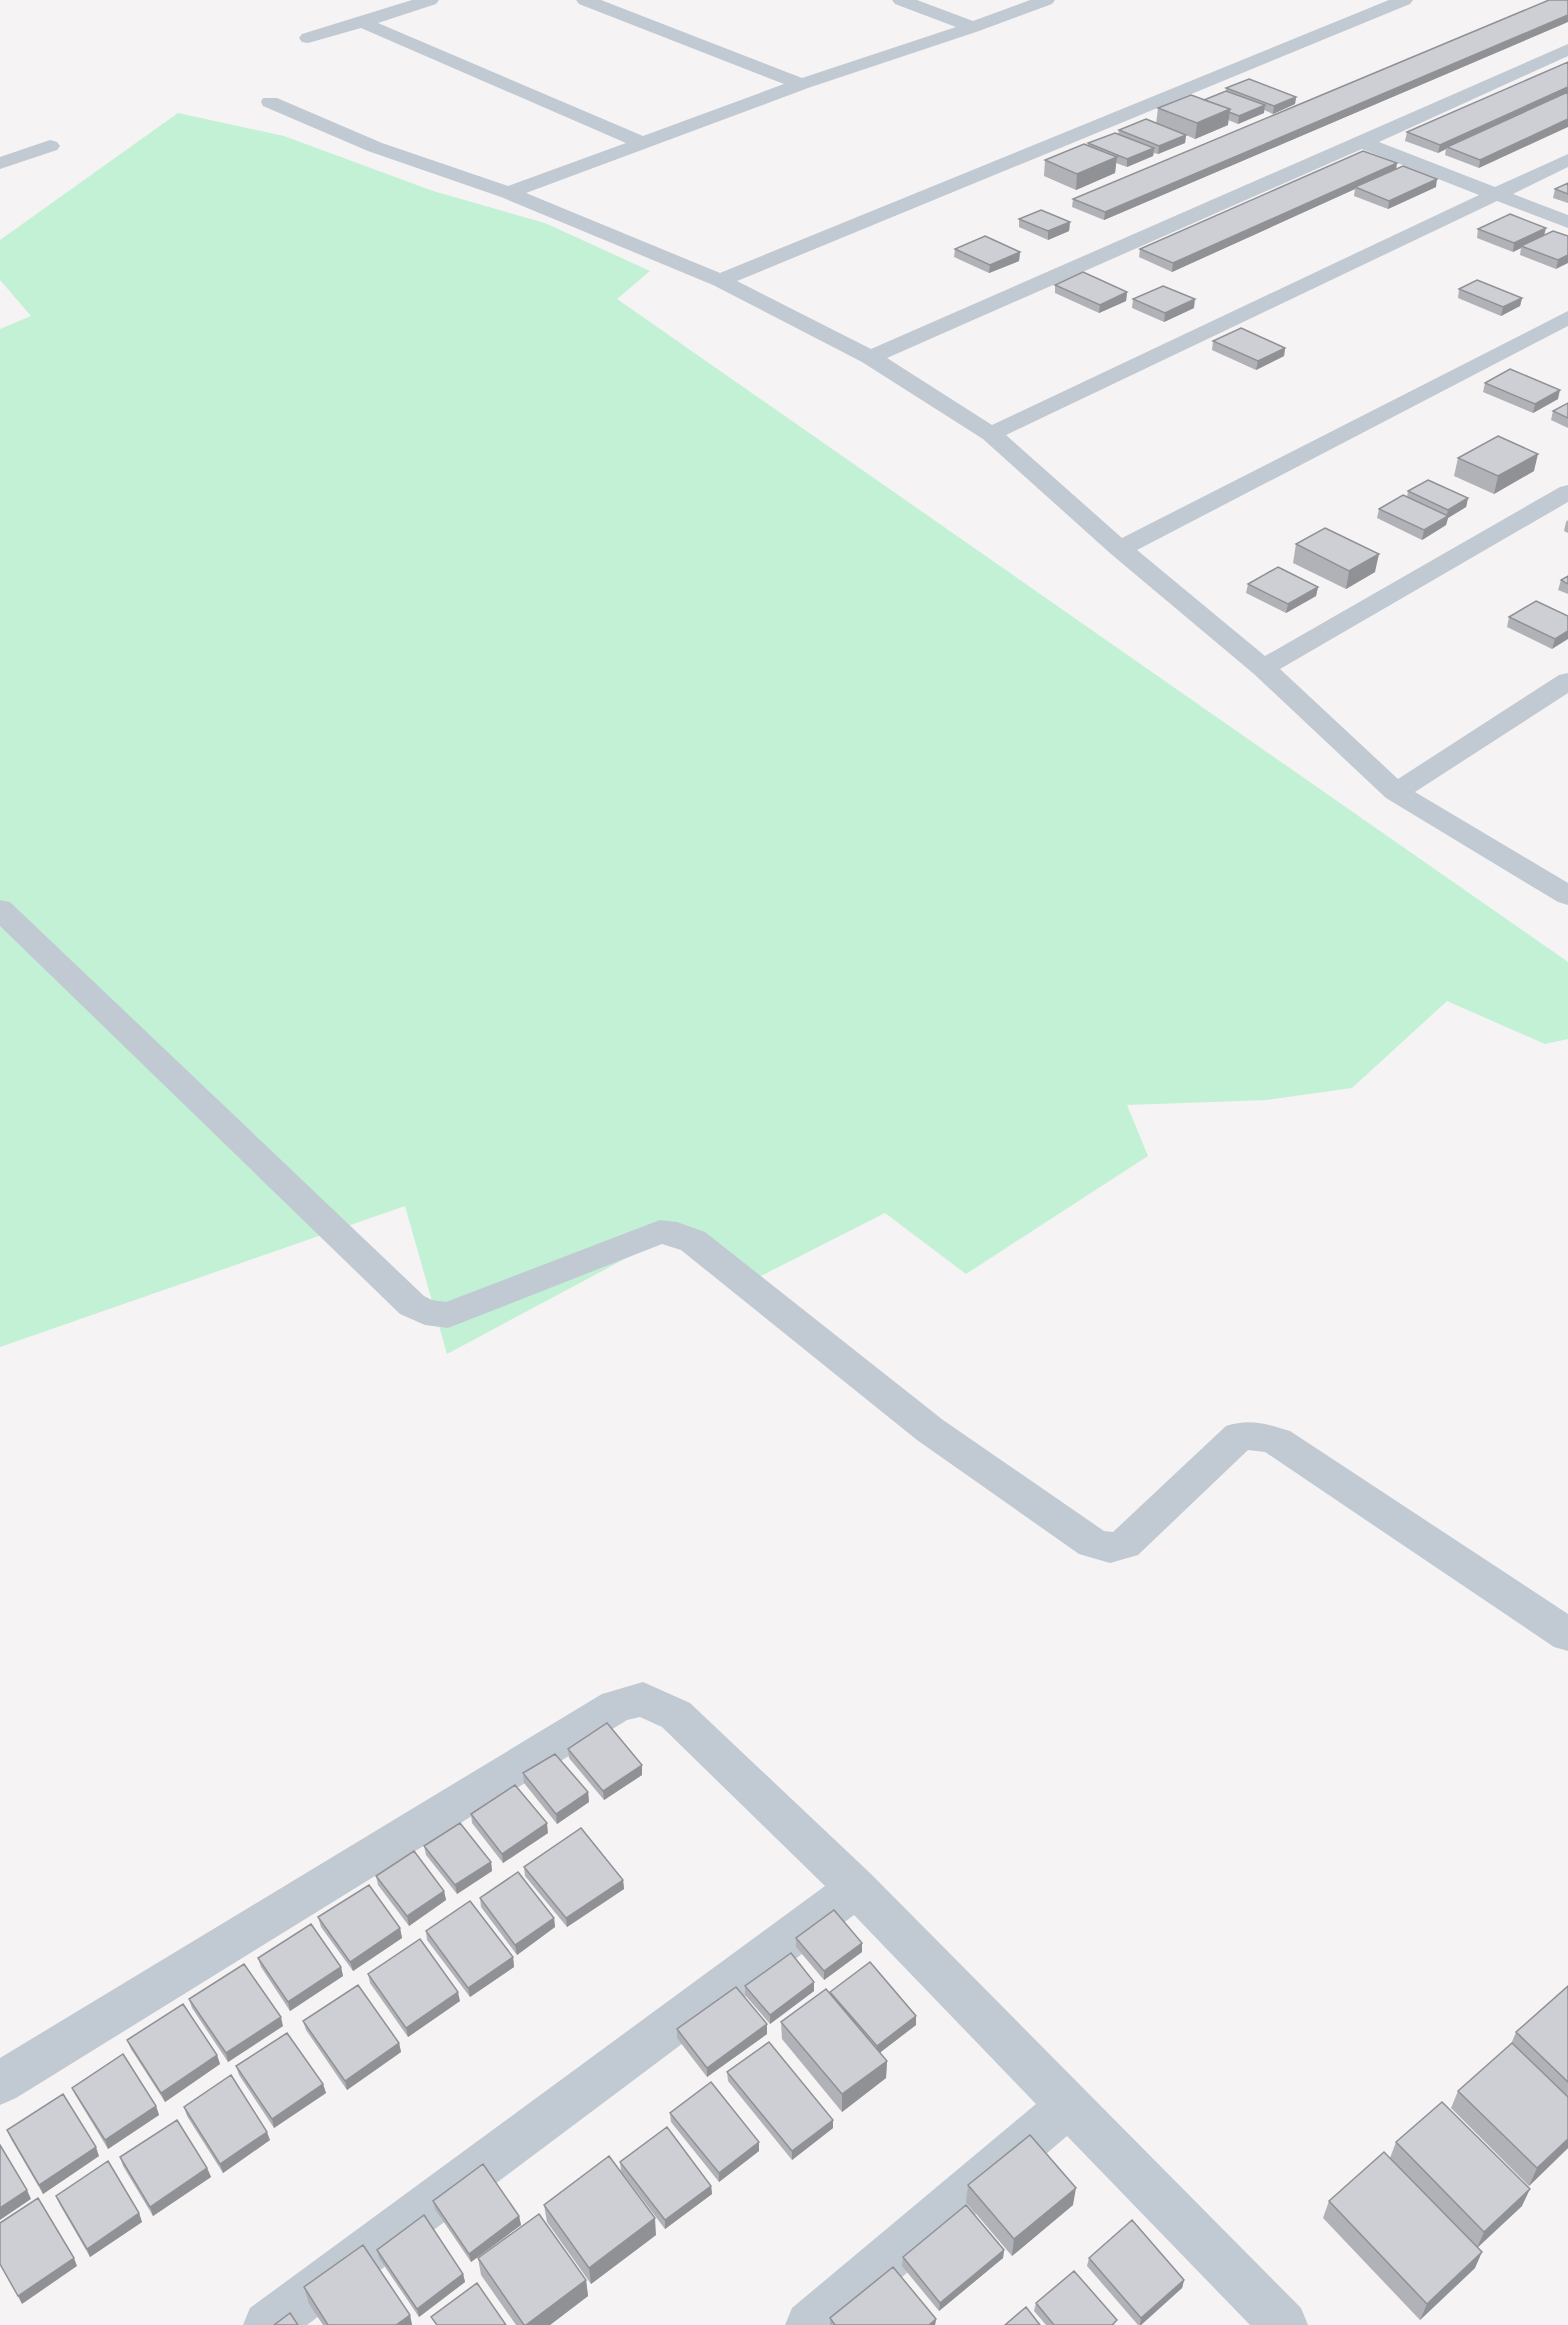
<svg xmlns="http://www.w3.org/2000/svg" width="1568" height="2325" viewBox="0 0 1568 2325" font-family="'Public Sans',sans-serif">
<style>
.green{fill:#c3f1d5}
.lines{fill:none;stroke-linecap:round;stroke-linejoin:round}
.minor{fill:#c1cad2;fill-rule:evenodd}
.wall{fill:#b0b2b7}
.shaded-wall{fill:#909195}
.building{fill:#cdcfd5;stroke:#909195;stroke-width:1.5}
</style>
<rect width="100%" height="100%" fill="#f5f3f3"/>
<path class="green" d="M178,113L284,136L433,191L545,223L650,271L617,299L1568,962V1039L1545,1044L1447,1001L1352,1088L1267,1100L1127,1105L1148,1156L966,1274L885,1213L745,1284L662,1239L447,1354L405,1206L0,1347V329L31,316L0,280V240Z"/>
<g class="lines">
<path class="minor" d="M412,0H439L436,4L378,23L643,136L784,84L579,4L576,0H601L802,78L956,27L895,4L892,0H917L973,21L1030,0H1055L1052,4L979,31L808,88L526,193L720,273L1389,0H1413L1410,4L737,281L871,349L1568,44V56L1379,142L1495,187L1568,154V167L1513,194L1568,215V228L1497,201L1006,435L1122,538L1568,311V326L1137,550L1265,656L1560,487L1568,485V502L1280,669L1398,779L1559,675L1568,673V693L1415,792L1568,883V905L1558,902L1386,798L1254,674L1111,554L983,439L862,362L713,285L501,197L368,151L263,106L261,102L263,98H277L382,143L508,186L626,143L361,28L308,43L302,42L299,38L302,34ZM1362,149L1479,195L992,425L887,358Z
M50,140L57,142L60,146L57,150L0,169V157Z
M0,900L10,902L424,1296L432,1300L446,1302L660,1220L677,1222L705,1232L943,1420L1104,1531L1113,1532L1226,1426C1250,1418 1267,1424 1290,1431L1568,1614V1651L1554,1647L1265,1452L1248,1450L1138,1555L1110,1563L1079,1554L917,1440L681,1250L662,1244L448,1328L425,1325L400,1314L0,926Z
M643,1682L690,1703L871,1874L1301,2308L1308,2325H1250L1067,2136L846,2325H785L792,2308L1036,2104L854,1915L307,2325H243L250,2308L825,1886L662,1727L640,1717L627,1720L16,2098L0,2105V2058L602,1694Z"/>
</g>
<path class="wall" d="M1568,22L1104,220L1072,207L1073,199Z
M1568,62L1479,168L1445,155L1446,149L1438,153L1405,141L1407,132Z
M1226,88L1296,97L1295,104L1273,114L1264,110V113L1238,124L1228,120V125L1195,139L1186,135L1185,143L1158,154L1154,153L1153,156L1127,167L1116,163L1115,173L1076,190L1044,176L1045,160L1088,146V143L1118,134L1119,130L1156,124L1158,108L1204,100L1226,91Z
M1396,169L1436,187L1388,209L1354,196L1355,189L1172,272L1139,257L1140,249Z
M1568,183V203L1553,198L1555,189Z
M1019,219L1070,222L1069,231L1048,240L1019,227Z
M1478,229L1544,235L1568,236L1556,269L1520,255L1521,248L1513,252L1477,238Z
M955,249L1020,252L1019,261L989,273L954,257Z
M1055,285L1127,292L1126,301L1099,313L1055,293Z
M1459,289L1522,298L1520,306L1501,316L1458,298Z
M1133,299L1194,308L1164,322L1132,308Z
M1213,341L1285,348L1284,356L1256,370L1212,350Z
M1485,383L1558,399L1533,413L1483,392Z
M1568,403V428L1551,420L1553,411Z
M1458,458L1534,471L1494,494L1454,476Z
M1408,491L1468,498L1466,507L1448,518L1446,525L1422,540L1377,518L1379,509L1407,497Z
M1568,520V533L1564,531L1566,522Z
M1296,544L1375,572L1346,589L1293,563Z
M1568,576V594L1558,590L1561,580Z
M1248,584L1318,587L1316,596L1286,613L1246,593Z
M1568,616L1552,649L1507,627L1509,617Z
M568,1749L642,1775L604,1800L569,1758Z
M523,1773L588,1792L589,1802L557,1824L524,1783Z
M471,1814L548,1833L503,1863L472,1823Z
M424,1846L491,1862L492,1871L457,1894L426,1855Z
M524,1867L623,1880L624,1889L567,1927L525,1876Z
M376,1876L444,1891L446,1900L409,1926L378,1885Z
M480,1898L554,1918L555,1927L517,1955L481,1907Z
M318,1917L400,1928L402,1938L353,1971L321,1927Z
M426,1931L513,1957L514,1967L470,1997L427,1940Z
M796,1938L862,1943V1952L824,1980L796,1947Z
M258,1958L341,1967L343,1976L290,2011L261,1967Z
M368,1974L460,2001L408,2037L370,1983Z
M814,1982V1991L770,2024L745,1995V1986Z
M1568,1986V2148L1529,2186L1451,2108L1458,2091L1511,2044L1516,2032Z
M830,1992L916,2016V2025L880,2052L887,2061L886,2078L842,2112L782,2039L781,2022L830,1994Z
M189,1999L283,2026L228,2062L192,2008Z
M303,2021L399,2043L401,2052L347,2090L306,2030Z
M767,2024V2034L707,2077L677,2038V2029Z
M127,2040L217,2055L220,2064L165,2102L131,2049Z
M236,2066L323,2084L326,2093L274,2128L239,2075Z
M727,2072L833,2120V2128L792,2160L728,2081Z
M72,2088L156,2106L159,2115L108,2149L76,2096Z
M184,2107L270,2140L223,2173L187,2116Z
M670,2113L759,2151L719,2182L671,2122Z
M7,2130L99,2156L43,2194L11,2139Z
M1396,2142L1522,2206L1478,2247L1475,2268L1420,2320L1323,2218L1329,2201L1390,2158Z
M120,2157L207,2168L211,2177L153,2216L123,2166Z
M620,2162L711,2186L712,2194L665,2229L621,2171Z
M968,2185L1073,2205L1012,2256L966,2202Z
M56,2196L139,2213L142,2222L90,2257L60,2205Z
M433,2201L519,2216L521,2225L471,2262L435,2209Z
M544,2205L656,2235L591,2284L547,2222Z
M377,2250L463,2274L465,2282L419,2317L379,2258Z
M1004,2250L1003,2258L939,2311L902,2266L903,2257Z
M478,2258L586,2280L588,2296L550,2325H516L481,2275Z
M1089,2258L1184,2280L1182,2288L1141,2325H1138L1087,2266Z
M304,2287L410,2315L412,2325H323L309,2304Z
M1036,2303L1116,2325H1046L1034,2311Z
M830,2318L936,2319L935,2325H830Z"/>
<path class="shaded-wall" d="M1568,15V22L1104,220L1105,212Z
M1568,87V94L1447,147L1446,149L1438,153L1440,145Z
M1296,97L1295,104L1273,114L1274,106Z
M1265,105L1264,113L1238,124L1239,116Z
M1230,109L1228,125L1195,139L1197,123Z
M1568,119V127L1479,168L1480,160Z
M1186,135L1185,143L1158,154L1159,146Z
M1154,148L1153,156L1127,167V159Z
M1117,157L1115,173L1076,190L1077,174Z
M1397,163L1396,171L1355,187V189L1172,272L1173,263Z
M1437,179L1436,187L1388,209L1389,201Z
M1070,222L1069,231L1048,240V231Z
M1546,228L1544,236L1521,246V248L1513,252L1514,243Z
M1020,252L1019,261L989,273L990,265Z
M1568,255V263L1556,269L1558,260Z
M1127,292L1126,301L1099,313L1100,305Z
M1522,298L1520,306L1501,316L1503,307Z
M1195,299L1194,308L1164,322L1165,313Z
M1285,348L1284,356L1256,370L1258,361Z
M1560,390L1558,399L1533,413L1535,404Z
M1538,454L1534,471L1494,494L1498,476Z
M1468,498L1466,507L1448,518L1446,525L1422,540L1424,530L1446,518L1448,510Z
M1379,554L1375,572L1346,589L1349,571Z
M1318,587L1316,596L1286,613L1288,604Z
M1568,631V639L1552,649L1555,639Z
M642,1765V1775L604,1800L603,1791Z
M588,1792L589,1802L557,1824L556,1814Z
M547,1823L548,1833L503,1863L502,1854Z
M491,1862L492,1871L457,1894L455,1885Z
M623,1880L624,1889L567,1927L566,1918Z
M444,1891L446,1900L409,1926L407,1916Z
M554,1918L555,1927L517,1955L515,1945Z
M400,1928L402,1938L353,1971L350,1962Z
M862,1943V1952L824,1980V1971Z
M513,1957L514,1967L470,1997L468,1988Z
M341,1967L343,1976L290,2011L288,2002Z
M814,1982V1991L770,2024V2015Z
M458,1992L460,2001L408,2037L406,2028Z
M916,2016V2025L877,2055V2046Z
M281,2017L283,2026L228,2062L226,2053Z
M767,2024V2034L707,2077V2068Z
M399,2043L401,2052L347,2090L345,2081Z
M217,2055L220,2064L165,2102L161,2093Z
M887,2061L886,2078L842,2112V2094Z
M323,2084L326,2093L274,2128L272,2119Z
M156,2106L159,2115L108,2149L105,2140Z
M833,2120V2128L792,2160V2151Z
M267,2132L270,2140L223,2173L220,2164Z
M1568,2139V2148L1529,2186L1537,2168Z
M759,2142V2151L719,2182V2173Z
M96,2147L99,2156L43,2194L39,2185Z
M207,2168L211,2177L153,2216L150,2207Z
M711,2186L712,2194L665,2229V2220Z
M1076,2188L1073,2205L1012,2256L1014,2239Z
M1530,2189L1522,2206L1477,2248L1484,2232Z
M27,2190L31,2199L0,2220V2208Z
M139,2213L142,2222L90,2257L87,2249Z
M519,2216L521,2225L471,2262L469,2254Z
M655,2218L656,2235L591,2284L589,2268Z
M1004,2250L1003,2258L939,2311L940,2303Z
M1482,2252L1475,2268L1420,2320L1427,2304Z
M74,2258L77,2266L22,2304L18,2296Z
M463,2274L465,2282L419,2317L417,2309Z
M586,2280L588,2296L550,2325H526Z
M1184,2280L1182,2288L1141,2325H1140L1141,2318Z
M410,2315L412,2325H396Z
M936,2319L935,2325H929Z"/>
<path class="building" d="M1549,0H1568V15L1105,212L1073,199Z
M1568,62V87L1440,145L1407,132Z
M1249,79L1296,97L1274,106L1226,88Z
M1226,91L1265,105L1239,116L1229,112L1230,109L1204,100Z
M1568,92V119L1480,160L1447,147Z
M1191,95L1230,109L1197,123L1158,108Z
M1146,119L1186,135L1159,146L1119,130Z
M1115,133L1154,148L1127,159L1088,143Z
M1084,144L1117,157L1077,174L1045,160Z
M1363,151L1397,163L1173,263L1140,249Z
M1403,166L1437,179L1389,201L1355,187Z
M1568,183V194L1555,189Z
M1041,210L1070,222L1048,231L1019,219Z
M1510,214L1546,228L1514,243L1478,229Z
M1553,231L1568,236V255L1558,260L1521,246Z
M985,236L1020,252L990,265L955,249Z
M1083,272L1127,292L1100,305L1055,285Z
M1477,280L1522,298L1503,307L1459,289Z
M1163,286L1195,299L1165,313L1133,299Z
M1241,328L1285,348L1258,361L1213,341Z
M1510,369L1560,390L1535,404L1485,383Z
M1568,403V418L1553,411Z
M1498,436L1538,454L1498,476L1458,458Z
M1428,480L1468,498L1448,510L1408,491Z
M1403,495L1448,516L1424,530L1379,509Z
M1325,528L1379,554L1349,571L1296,544Z
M1278,567L1318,587L1288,604L1248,584Z
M1568,576V584L1561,580Z
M1536,601L1568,616V631L1555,639L1509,617Z
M607,1723L642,1765L603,1791L568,1749Z
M555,1754L588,1792L556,1814L523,1773Z
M515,1785L547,1823L502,1854L471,1814Z
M460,1823L491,1862L455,1885L424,1846Z
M581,1828L623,1880L566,1918L524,1867Z
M414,1851L444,1891L407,1916L376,1876Z
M518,1872L554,1918L515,1945L480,1898Z
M369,1885L400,1928L350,1962L318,1917Z
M470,1901L513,1957L468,1988L426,1931Z
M834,1910L862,1943L824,1971L796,1938Z
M311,1924L341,1967L288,2002L258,1958Z
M420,1939L458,1992L406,2028L368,1974Z
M791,1953L814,1982L770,2015L745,1986Z
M870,1962L916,2016L877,2046L830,1992Z
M244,1964L281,2017L226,2053L189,1999Z
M358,1985L399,2043L345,2081L303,2021Z
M1568,1986V2082L1516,2032Z
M736,1987L767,2024L707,2068L677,2029Z
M826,1989L887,2061L842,2094L781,2022Z
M183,2004L217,2055L161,2093L127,2040Z
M287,2033L323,2084L272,2119L236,2066Z
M769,2042L833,2120L792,2151L727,2072Z
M1512,2043L1568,2097V2139L1537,2168L1458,2091Z
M123,2054L156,2106L105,2140L72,2088Z
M231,2075L267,2132L220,2164L184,2107Z
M711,2082L759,2142L719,2173L670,2113Z
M63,2094L96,2147L39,2185L7,2130Z
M1442,2102L1530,2189L1484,2232L1396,2142Z
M177,2120L207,2168L150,2207L120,2157Z
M667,2127L711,2186L665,2220L620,2162Z
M1030,2135L1076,2188L1014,2239L968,2185Z
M0,2145L27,2190L0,2208Z
M1384,2152L1482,2252L1427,2304L1329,2201Z
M609,2156L655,2218L589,2268L544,2205Z
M108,2161L139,2213L87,2249L56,2196Z
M483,2164L519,2216L469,2254L433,2201Z
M38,2198L74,2258L18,2296L0,2264V2223Z
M966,2205L1004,2250L940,2303L903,2257Z
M539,2214L586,2280L526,2325H524L478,2258Z
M424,2215L463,2274L417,2309L377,2250Z
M1132,2220L1184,2280L1141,2318L1089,2258Z
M363,2245L410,2315L396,2325H328L304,2287Z
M893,2267L936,2319L929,2325H835L830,2318Z
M1074,2271L1117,2320L1112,2325H1054L1036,2303Z
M477,2283L506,2325H437L431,2317Z
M1026,2307L1040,2325H1005Z
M290,2313L298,2325H274Z"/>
</svg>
